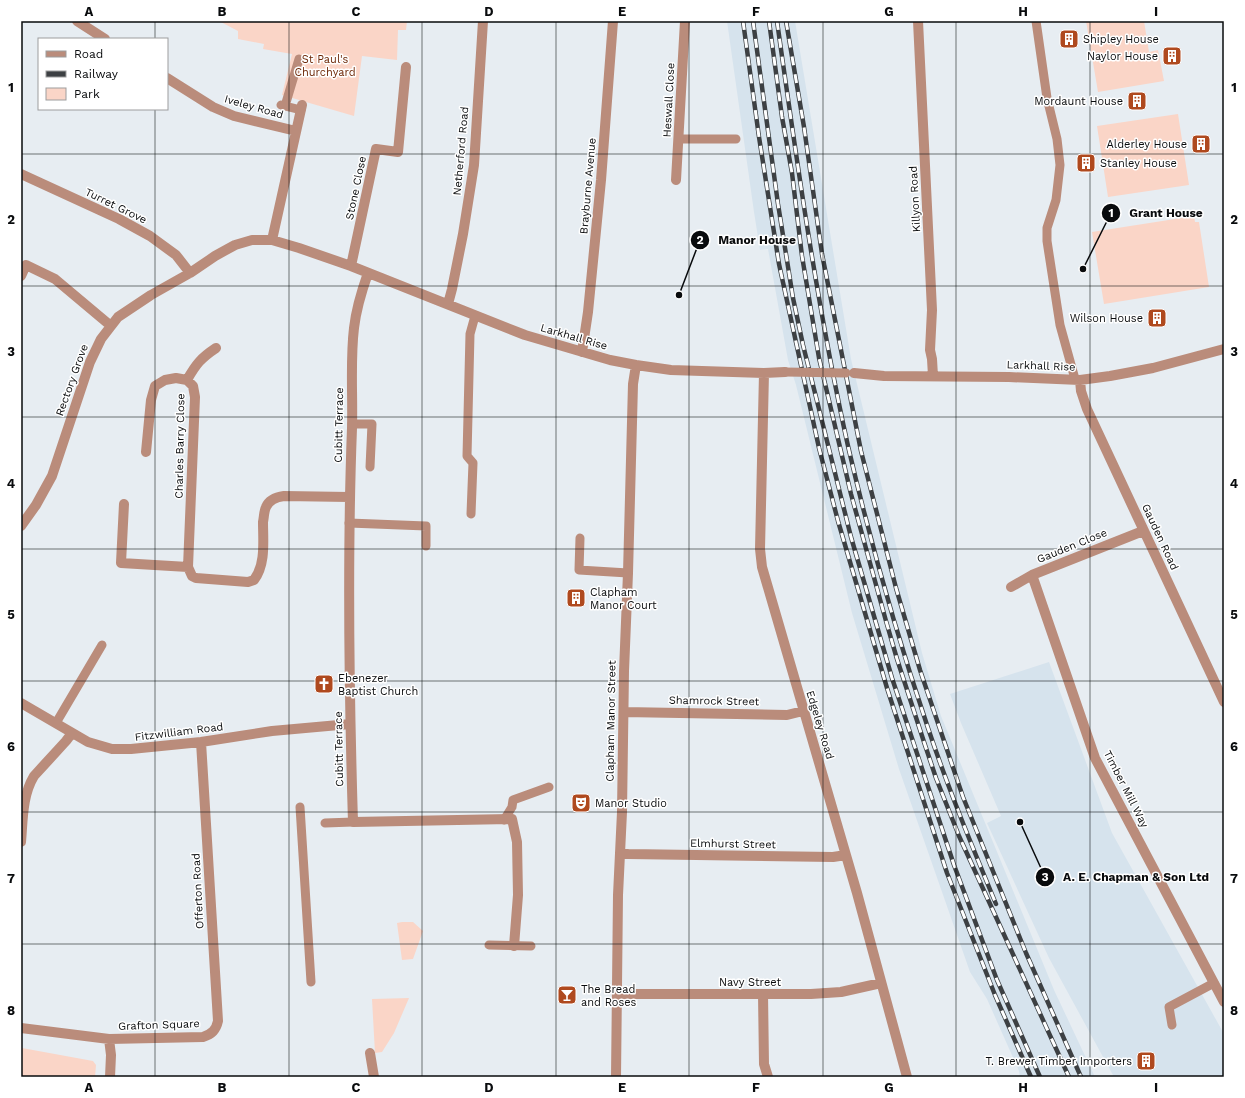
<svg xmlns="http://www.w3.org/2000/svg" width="1245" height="1098" viewBox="0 0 1245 1098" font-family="'Work Sans',sans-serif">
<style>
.built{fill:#d6e3ed}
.green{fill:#fad5c7}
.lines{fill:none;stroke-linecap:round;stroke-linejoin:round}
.lane{stroke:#ba8c7b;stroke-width:9}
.street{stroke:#ba8c7b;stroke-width:10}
.rail-casing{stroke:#3d4043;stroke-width:4.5}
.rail{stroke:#fff;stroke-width:3;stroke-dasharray:9;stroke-linecap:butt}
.lane-bridge{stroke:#ba8c7b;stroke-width:9}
.grid{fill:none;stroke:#090b0d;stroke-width:1;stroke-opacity:0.55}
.labels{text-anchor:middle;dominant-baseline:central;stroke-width:3;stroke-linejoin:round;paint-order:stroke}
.poi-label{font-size:11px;fill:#090b0d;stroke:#fff;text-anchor:start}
.park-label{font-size:11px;fill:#6d2807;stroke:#fff}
.street-label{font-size:11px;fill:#090b0d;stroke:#fff}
.leader{fill:none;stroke:#090b0d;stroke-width:1.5}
.callout-dot{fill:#090b0d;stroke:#fff;stroke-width:1.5}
.mark-label{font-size:12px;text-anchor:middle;font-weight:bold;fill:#fff}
.callout-label{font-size:12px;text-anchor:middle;font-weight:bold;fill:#090b0d;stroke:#fff;stroke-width:3;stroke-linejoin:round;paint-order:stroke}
.neatline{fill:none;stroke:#090b0d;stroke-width:1.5}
.grid-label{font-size:13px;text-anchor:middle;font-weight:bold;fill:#090b0d}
</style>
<rect width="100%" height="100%" fill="#e7edf2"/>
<path class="built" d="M727,21H795L851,359L922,653L941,716L1054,990L1095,1077H1020L1019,1071L987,999L970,972L899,769L852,613L796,385L788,360L768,249L760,250L754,212Z
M1049,662L1112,833L1224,1034V1077H1114L1049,958L987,823L1001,816L961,723L950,694Z"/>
<path class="green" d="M219,21H407L406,30H398L397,60L362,56L354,116L282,95L292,54L263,49L264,44L238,39V31Z
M1086,21H1144L1149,52L1158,50L1164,81L1098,92Z
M1178,114L1189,185L1108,197L1097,126Z
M1194,216L1195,222H1199L1209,287L1104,304L1092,232Z
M402,922H413L423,931L413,959L402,960L397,923Z
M409,998L394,1033L382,1052L375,1053L372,999Z
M22,1048L93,1061L96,1065L95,1077H21V1049Z"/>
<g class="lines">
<path class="lane" d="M1036,21L1047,98L1057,139L1060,165L1056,200L1047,228V241L1060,325L1075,379
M281,105L301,110
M285,106L299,59
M679,139H736
M352,424H372L370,467
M471,514L473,463L467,456L470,334L475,316
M349,523L426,526V546
M580,538L579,570L628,573
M56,723L102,645
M300,807L311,982
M504,820L512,807L513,800L549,787
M325,823L353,822
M489,945L531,946
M1172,1025L1169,1007L1214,983"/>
<path class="street" d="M77,21L105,39
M918,21L932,310L930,350L932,359L933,376
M167,78L213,107L234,116L296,131
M21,174L119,219L150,236L176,255L190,273
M676,180L685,21
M272,240L302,105
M351,266L376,149L398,152L406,67
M368,273C362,290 356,310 354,328C350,361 353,395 352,428C347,559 349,691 353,822L512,819L517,842L518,895L514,946
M21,276L26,265L55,279L111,326
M448,304L452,289L463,234L474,165L483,21
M582,352L588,312L601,180L613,21
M764,373L760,549L762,567L857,893L907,1077
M854,373L884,376L1009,377L1080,380L1110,376L1153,368L1224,349
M187,380C196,364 201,358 216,348
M1080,380L1081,391L1087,409L1224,702
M146,452L151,400L155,386L165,380L176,378L187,380L193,386L195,397L188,567L192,576L196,578L248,582L254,580C266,564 263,541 263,522C264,517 264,511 266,507C269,500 277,497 284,496L349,497
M124,504L121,563L188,567
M21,526L36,505L52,476L90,362L101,339L118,317L151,295L190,273L215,256L235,245L252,240H272L299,248L351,266L525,335L610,360L636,365L671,370L764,373L785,372
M1032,575L1095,758L1224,1002
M1011,587L1032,575L1143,531
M21,703L88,742L112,749H131L201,742L272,731L350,724
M624,712L787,715L803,711
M21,842C23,820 22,796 34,776L66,741L72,733
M620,853L628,854L833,857L846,855
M617,994H811L841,992L881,983
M763,994L764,1064L768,1077
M21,1028L109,1039L203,1037C212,1034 216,1030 218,1021L201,742
M109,1039L111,1055L110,1077
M370,1053L374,1077
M616,1077L618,895L622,812L624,671L628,573L633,384L636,365"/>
<defs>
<path id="rail" d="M743,21L759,137L779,264L819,448L838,521L887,688L947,873L995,995L1031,1077
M753,21L778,204L793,298L803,345L851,537L892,678L954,865L997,980L1040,1077
M769,21L782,117L792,173L802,256L819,358L851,494L886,621L897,659L924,742L936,778L959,836L1069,1077
M777,21C797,163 817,306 848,446C870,541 897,636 928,728C948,788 972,846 996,904
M786,21L804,127L822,254L861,451L896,588L920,670L963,797L1026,953L1081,1077"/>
</defs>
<use href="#rail" class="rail-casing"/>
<use href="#rail" class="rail"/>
<path class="lane-bridge" d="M785,372L846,373"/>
</g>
<path class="grid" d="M155,21V39M289,21V1077M422,21V1077M556,21V1077M689,21V1077M823,21V1077M956,21V1077M1090,21V1077M155,109V1077M21,154H1224M21,286H1224M21,417H1224M21,549H1224M21,681H1224M21,812H1224M21,944H1224"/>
<defs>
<symbol id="building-square" viewBox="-11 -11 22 22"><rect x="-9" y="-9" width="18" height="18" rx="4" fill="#af491e" stroke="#fff"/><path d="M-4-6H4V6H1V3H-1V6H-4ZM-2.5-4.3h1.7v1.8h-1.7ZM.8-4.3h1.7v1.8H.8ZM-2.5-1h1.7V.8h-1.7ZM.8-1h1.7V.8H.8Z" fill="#fff"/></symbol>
<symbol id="church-square" viewBox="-11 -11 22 22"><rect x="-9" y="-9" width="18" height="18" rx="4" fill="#af491e" stroke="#fff"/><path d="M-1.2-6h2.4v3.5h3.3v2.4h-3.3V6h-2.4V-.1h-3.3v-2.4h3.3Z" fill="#fff"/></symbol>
<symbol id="theatre-square" viewBox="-11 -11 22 22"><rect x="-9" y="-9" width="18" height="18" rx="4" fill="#af491e" stroke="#fff"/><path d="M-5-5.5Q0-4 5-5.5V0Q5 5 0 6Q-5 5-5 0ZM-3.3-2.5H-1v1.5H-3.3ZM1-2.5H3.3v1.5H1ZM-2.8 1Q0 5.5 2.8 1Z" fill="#fff"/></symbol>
<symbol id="bar-square" viewBox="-11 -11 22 22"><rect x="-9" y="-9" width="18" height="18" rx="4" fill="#af491e" stroke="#fff"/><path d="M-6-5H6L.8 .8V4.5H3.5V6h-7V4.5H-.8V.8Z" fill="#fff"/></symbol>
</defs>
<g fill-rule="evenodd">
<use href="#building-square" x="1058" y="28" width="22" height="22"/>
<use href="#building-square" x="1161" y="45" width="22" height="22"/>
<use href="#building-square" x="1126" y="90" width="22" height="22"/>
<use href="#building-square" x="1190" y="133" width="22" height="22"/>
<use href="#building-square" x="1075" y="152" width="22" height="22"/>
<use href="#building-square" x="1146" y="307" width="22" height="22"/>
<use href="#building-square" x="565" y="587" width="22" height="22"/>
<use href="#church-square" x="313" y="673" width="22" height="22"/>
<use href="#theatre-square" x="570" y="792" width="22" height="22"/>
<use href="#bar-square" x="556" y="984" width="22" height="22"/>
<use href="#building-square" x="1135" y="1050" width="22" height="22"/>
</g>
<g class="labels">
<g class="poi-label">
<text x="1083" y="39">Shipley House</text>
<text x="1158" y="56" text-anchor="end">Naylor House</text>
<text x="1123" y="101" text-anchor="end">Mordaunt House</text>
<text x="1187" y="144" text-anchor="end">Alderley House</text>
<text x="1100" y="163">Stanley House</text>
<text x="1143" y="318" text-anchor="end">Wilson House</text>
<text x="590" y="592">Clapham<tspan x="590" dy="13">Manor Court</tspan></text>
<text x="338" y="678">Ebenezer<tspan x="338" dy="13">Baptist Church</tspan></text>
<text x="595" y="803">Manor Studio</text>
<text x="581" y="989">The Bread<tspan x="581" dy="13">and Roses</tspan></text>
<text x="1132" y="1061" text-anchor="end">T. Brewer Timber Importers</text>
</g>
<g class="park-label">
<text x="325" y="59">St Paul's<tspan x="325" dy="13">Churchyard</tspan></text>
</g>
<g class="street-label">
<text transform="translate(669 100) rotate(-87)">Heswall Close</text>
<text transform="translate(254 107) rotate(16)">Iveley Road</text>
<text transform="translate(461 151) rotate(-85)">Netherford Road</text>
<text transform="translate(588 186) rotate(-85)">Brayburne Avenue</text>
<text transform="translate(356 188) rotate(-78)">Stone Close</text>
<text transform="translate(915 199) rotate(-93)">Killyon Road</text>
<text transform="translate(116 206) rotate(26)">Turret Grove</text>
<text transform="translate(574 337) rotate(16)">Larkhall Rise</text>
<text transform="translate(1041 366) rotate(2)">Larkhall Rise</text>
<text transform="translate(72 380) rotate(-70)">Rectory Grove</text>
<text transform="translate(339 425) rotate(-89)">Cubitt Terrace</text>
<text transform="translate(180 446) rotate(-89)">Charles Barry Close</text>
<text transform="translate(1160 537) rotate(65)">Gauden Road</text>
<text transform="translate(1072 546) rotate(-22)">Gauden Close</text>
<text transform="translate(714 701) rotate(1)">Shamrock Street</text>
<text transform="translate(611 721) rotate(-89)">Clapham Manor Street</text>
<text transform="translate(820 725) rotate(73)">Edgeley Road</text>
<text transform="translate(179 732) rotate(-7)">Fitzwilliam Road</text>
<text transform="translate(339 749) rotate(-91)">Cubitt Terrace</text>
<text transform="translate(1126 789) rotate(63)">Timber Mill Way</text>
<text transform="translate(733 844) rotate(1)">Elmhurst Street</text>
<text transform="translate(198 891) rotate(-93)">Offerton Road</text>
<text x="750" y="982">Navy Street</text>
<text transform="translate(159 1025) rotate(-2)">Grafton Square</text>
</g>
</g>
<path class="leader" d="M1083 269L1111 213M679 295L700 240M1020 822L1045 877"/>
<g class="callout-dot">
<circle cx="1083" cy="269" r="4"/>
<circle cx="679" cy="295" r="4"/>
<circle cx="1020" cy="822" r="4"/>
<circle cx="1111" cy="213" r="10"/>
<circle cx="700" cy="240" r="10"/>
<circle cx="1045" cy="877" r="10"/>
</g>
<g class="mark-label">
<text x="1111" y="217">1</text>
<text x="700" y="244">2</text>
<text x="1045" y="881">3</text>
</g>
<g class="callout-label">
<text x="1166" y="217">Grant House</text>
<text x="757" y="244">Manor House</text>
<text x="1136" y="881">A. E. Chapman &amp; Son Ltd</text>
</g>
<rect width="1245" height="1098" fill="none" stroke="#ffffff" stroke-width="44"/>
<rect x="38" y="38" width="130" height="72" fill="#ffffff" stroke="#9d9d9e"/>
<rect x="46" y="51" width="20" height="6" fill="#ba8c7b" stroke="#9d9d9e"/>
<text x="74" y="58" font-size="12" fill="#090b0d">Road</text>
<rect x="46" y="71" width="20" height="6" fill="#3d4043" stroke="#9d9d9e"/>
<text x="74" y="78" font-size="12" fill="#090b0d">Railway</text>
<rect x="46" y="88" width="20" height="12" fill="#fad5c7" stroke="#9d9d9e"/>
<text x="74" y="98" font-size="12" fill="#090b0d">Park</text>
<rect x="22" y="22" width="1201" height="1054" class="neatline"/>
<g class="grid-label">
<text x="89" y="16">A</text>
<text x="222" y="16">B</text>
<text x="356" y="16">C</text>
<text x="489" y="16">D</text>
<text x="622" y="16">E</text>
<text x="756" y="16">F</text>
<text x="889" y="16">G</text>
<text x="1023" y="16">H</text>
<text x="1156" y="16">I</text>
<text x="11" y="92">1</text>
<text x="1234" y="92">1</text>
<text x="11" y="224">2</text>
<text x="1234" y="224">2</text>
<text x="11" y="356">3</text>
<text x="1234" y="356">3</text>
<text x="11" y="488">4</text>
<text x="1234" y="488">4</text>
<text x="11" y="619">5</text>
<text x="1234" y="619">5</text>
<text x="11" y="751">6</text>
<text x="1234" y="751">6</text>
<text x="11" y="883">7</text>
<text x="1234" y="883">7</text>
<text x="11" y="1015">8</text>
<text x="1234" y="1015">8</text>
<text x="89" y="1092">A</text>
<text x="222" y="1092">B</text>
<text x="356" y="1092">C</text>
<text x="489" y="1092">D</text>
<text x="622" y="1092">E</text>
<text x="756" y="1092">F</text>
<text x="889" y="1092">G</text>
<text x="1023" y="1092">H</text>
<text x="1156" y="1092">I</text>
</g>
</svg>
